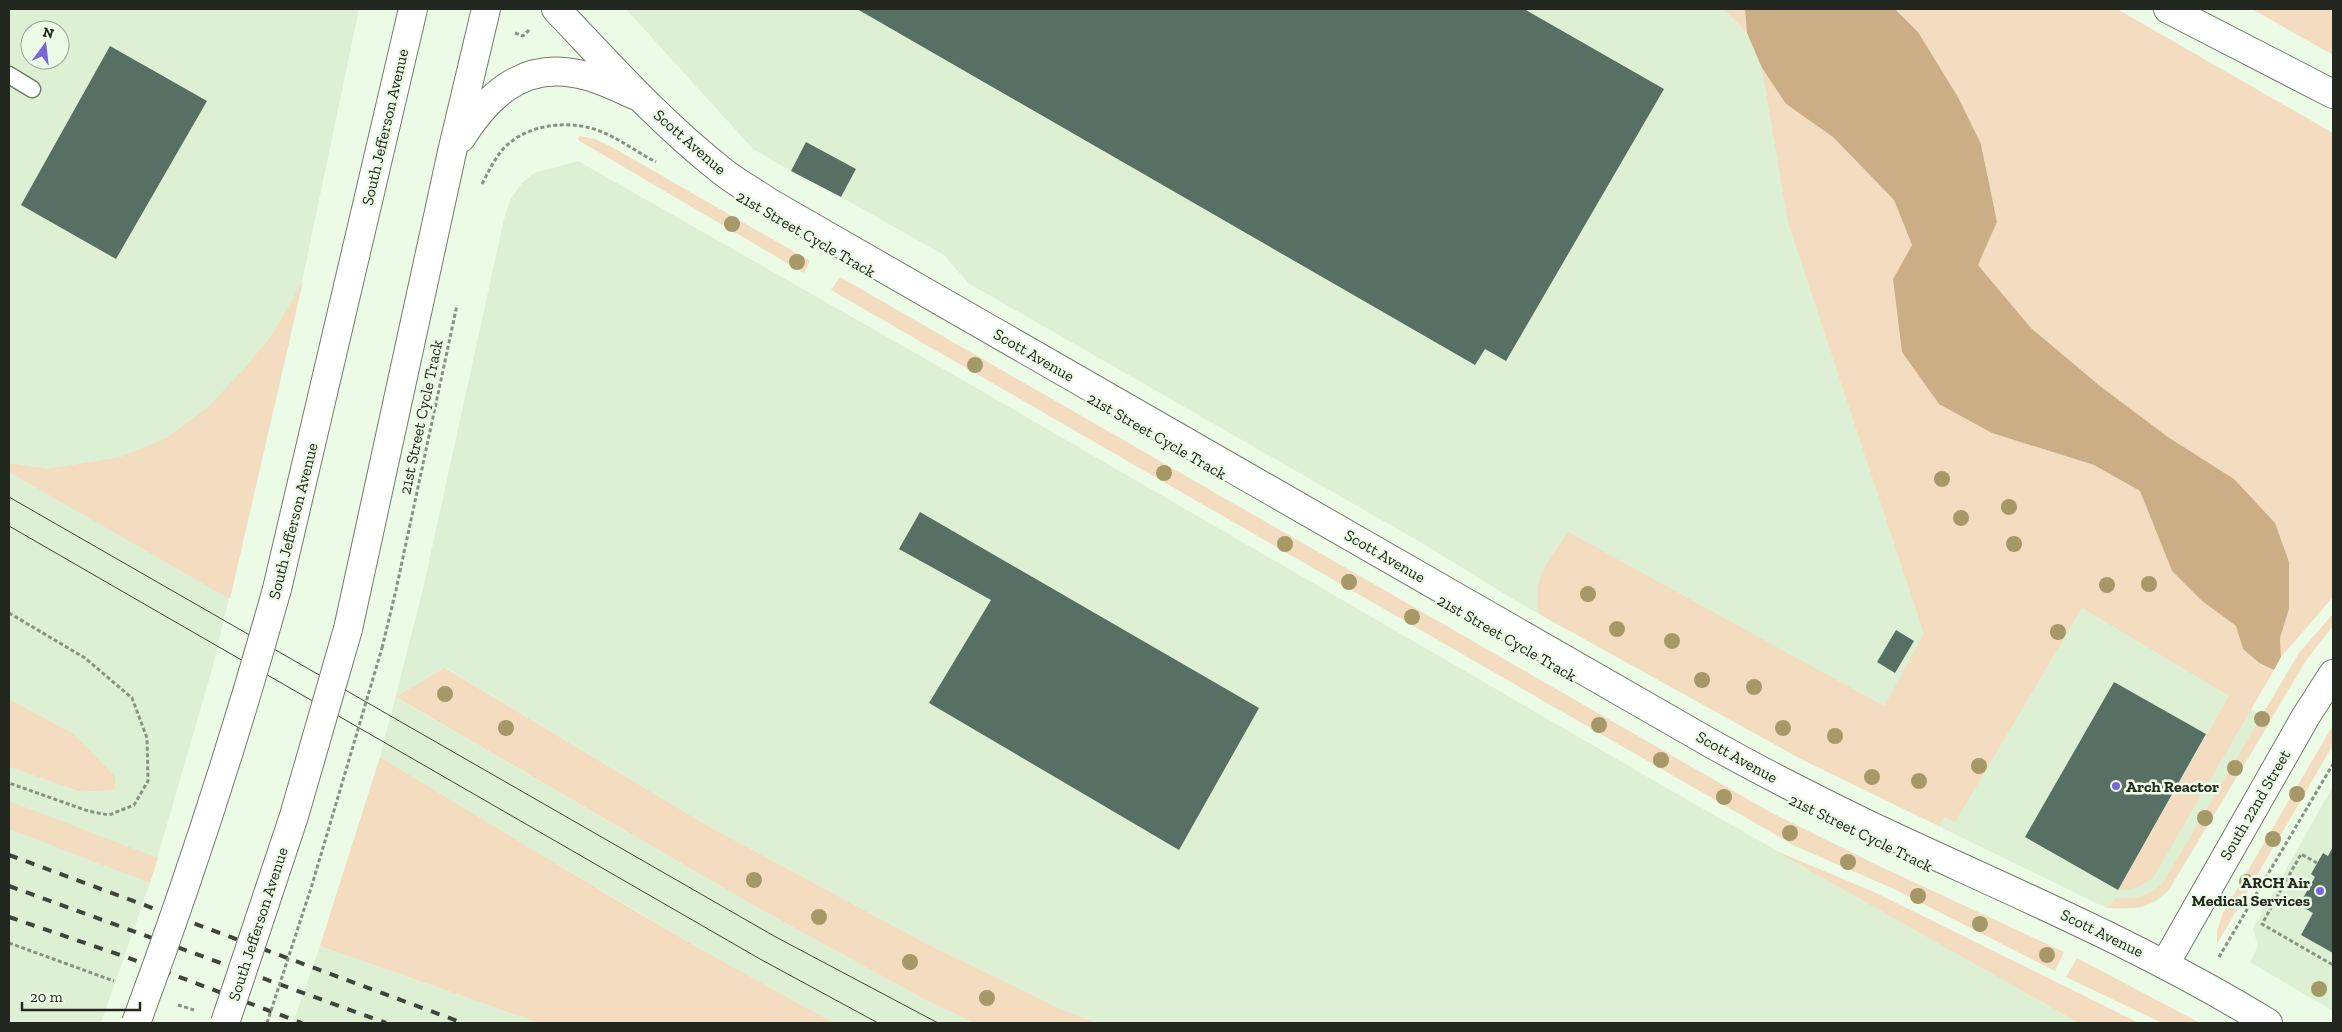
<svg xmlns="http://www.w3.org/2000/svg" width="2342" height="1032" viewBox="0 0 2342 1032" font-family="'Zilla Slab',serif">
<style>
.built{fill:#ddf0d4;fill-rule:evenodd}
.green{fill:#f3dcbf}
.forest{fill:#cbae86}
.building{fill:#586f64}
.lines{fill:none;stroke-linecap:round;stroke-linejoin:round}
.service-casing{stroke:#717d6a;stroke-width:19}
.minor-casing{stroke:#717d6a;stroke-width:30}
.primary-casing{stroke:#717d6a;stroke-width:30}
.motorway-casing{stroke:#717d6a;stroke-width:30}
.path{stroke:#889283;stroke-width:3;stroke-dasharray:4 2.5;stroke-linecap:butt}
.service{stroke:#fff;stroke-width:16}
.minor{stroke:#fff;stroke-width:28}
.primary{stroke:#fff;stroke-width:28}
.motorway{stroke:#fff;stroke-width:28}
.tram{stroke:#3f453b;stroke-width:1}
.rail{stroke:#3f453b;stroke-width:4;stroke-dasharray:9 9;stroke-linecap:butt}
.primary-bridge-casing{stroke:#717d6a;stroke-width:30;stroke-linecap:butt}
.path-bridge{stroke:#889283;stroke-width:3;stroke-dasharray:4 2.5;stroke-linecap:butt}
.primary-bridge{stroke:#fff;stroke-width:28}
.tree{fill:#a79967}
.poi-dot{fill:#7765e0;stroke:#ecfbe5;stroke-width:2}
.labels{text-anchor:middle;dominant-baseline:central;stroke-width:5;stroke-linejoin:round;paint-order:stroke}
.street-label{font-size:16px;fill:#22271f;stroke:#ecfbe5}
.poi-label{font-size:16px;font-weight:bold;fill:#22271f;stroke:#ecfbe5;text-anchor:start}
</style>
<rect width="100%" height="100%" fill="#ecfbe5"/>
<path class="built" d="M9,9H359L290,339L213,666L150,883L101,1023H9V767L81,792L115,790V776L74,734L9,699ZM30,30H60V60H30Z
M626,9H1724L1747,33L1762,68L1856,334L2054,591L2271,721L2168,891L2155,902L2140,908H2107L2098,904L1803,760L1516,601L1427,546L968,283L944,255L841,197L856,169L806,143L791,171L753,149Z
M578,161L954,375L1665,787L2079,1023H1096L1057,1007L925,943L708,826L446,668L397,698L753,905L924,999L974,1023H835L752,979L536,852L380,757L423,589L504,219L510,200L522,183L534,173Z
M2333,786V1011L2250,962L2258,946L2253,928Z
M320,946L539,1023H293Z"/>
<path class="green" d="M1724,9H1745L1747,33Z
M1895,9H2117L2333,133V597L2281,657L2280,638L2289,609L2234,479L2168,437L2100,386L2031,328L1978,265L1997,222L1981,144L1958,97L1918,32Z
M2252,9H2333V55Z
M1762,68L1786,104L1833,137L1894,200L1912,245L1893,279L1992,433L2094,465L2140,491L2172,571L2202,601L2236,626L2243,649L2258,663L2274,670L2153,878C2141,886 2133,891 2118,890L2229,696L2082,608L1955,822L1944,817L1939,826L1803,760L1539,614C1532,575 1548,563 1568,532L1884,706L1924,634L1788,222Z
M579,136L595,139L612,147L810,261L804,273L578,140Z
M840,277L1770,812L1877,865L2064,952L2055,971L1892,888L1795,846L831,290Z
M303,281L230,599L9,472V463L47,469L121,457L166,438L207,408L244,369L272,335Z
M2333,614V626L2307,659L2168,891C2147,909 2134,909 2107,908L2116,898C2136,900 2150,896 2164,881L2299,653Z
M445,668L708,826L925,943L1057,1007L1096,1023H974L924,999L753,905L396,697Z
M9,699L74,734L115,776V790L81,792L9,767Z
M2333,725V745L2217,944V931L2223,913Z
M380,757C530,848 680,941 835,1023H539L320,946Z
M9,801L158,858L150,883L9,829Z
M1776,851L1874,892L2139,1023H2079Z
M2077,958L2200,1023H2162L2066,977Z"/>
<path class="forest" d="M1745,9H1895L1918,32L1958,97L1981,144L1997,222L1978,265L2031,328L2100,386L2168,437L2234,479L2275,523L2289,562V609L2280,638L2281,657L2274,670L2259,663L2243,649L2236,626L2202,601L2172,571L2140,491L2094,465L1992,433L1939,404L1902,352L1893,279L1912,245L1894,200L1833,137L1786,104L1762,68L1747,33Z"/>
<path class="building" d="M857,9H1524L1664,89L1506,361L1485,349L1475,365Z
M110,46L207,101L116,259L21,205Z
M806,142L856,169L841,197L791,171Z
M920,512L1259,708L1179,850L929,703L991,600L899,549Z
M1896,630L1914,641L1895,673L1877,662Z
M2114,682L2206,734L2118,890L2025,837Z
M2333,847V953L2301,935L2313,913L2299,905L2315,877L2311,874L2323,853L2328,856Z"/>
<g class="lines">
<defs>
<path id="service" d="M9,75L32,89"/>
<path id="minor" d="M556,9C610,66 661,123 722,171C737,183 754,192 770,203L1712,744C1764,773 1817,800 1871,826C2005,889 2141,945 2268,1023
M2165,964L2306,716L2333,674"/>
<path id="primary" d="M461,138C486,98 520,64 573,73C595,76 616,87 637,96
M277,589L413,9
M348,629L452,152L486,9"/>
<path id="motorway" d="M2168,9L2333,94"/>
</defs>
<use href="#service" class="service-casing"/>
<use href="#minor" class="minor-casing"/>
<use href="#primary" class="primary-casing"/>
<use href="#motorway" class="motorway-casing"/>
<path class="path" d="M515,33L523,36L529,30
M482,184C489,171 494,159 504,148C528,123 572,119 602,132C620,139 638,153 656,162
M9,613L85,658L132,698L147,738L148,781L134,805L109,815L88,811L9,783
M382,648L396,590L457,305
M2317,863L2301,854L2262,924L2333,965
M9,943L114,981
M2219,957L2333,764
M178,1005L194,1010"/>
<use href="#service" class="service"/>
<use href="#minor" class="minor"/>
<use href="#primary" class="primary"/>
<use href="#motorway" class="motorway"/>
<path class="tram" d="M9,497L774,936L938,1023
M9,526L760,959L878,1023"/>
<path class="rail" d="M9,855L463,1023
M9,886L386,1023
M9,917L126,957L302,1023"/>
<defs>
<path id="primary-bridge" d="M136,1023C189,880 236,736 277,589
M225,1023L294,816L348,629"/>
</defs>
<use href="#primary-bridge" class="primary-bridge-casing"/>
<path class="path-bridge" d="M267,1023L312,885L382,648"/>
<use href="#primary-bridge" class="primary-bridge"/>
</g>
<g class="tree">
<circle cx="732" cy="224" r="8"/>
<circle cx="797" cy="262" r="8"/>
<circle cx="975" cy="365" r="8"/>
<circle cx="1164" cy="473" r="8"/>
<circle cx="1942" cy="479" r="8"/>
<circle cx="2009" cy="507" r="8"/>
<circle cx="1961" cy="518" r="8"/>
<circle cx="1285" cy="544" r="8"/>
<circle cx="2014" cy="544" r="8"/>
<circle cx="1349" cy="582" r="8"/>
<circle cx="2149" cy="584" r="8"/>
<circle cx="2107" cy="585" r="8"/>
<circle cx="1588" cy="594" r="8"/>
<circle cx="1412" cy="617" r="8"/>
<circle cx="1617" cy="629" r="8"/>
<circle cx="2058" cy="632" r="8"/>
<circle cx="1672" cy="641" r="8"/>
<circle cx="1702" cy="680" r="8"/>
<circle cx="1754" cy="687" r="8"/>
<circle cx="445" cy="694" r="8"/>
<circle cx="2262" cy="719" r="8"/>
<circle cx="1599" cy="725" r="8"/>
<circle cx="506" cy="728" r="8"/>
<circle cx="1783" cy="728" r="8"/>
<circle cx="1835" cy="736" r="8"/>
<circle cx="1661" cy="760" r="8"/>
<circle cx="1979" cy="766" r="8"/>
<circle cx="2235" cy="768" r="8"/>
<circle cx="1872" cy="777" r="8"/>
<circle cx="1919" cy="781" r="8"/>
<circle cx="2297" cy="794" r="8"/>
<circle cx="1724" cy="797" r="8"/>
<circle cx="2205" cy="818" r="8"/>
<circle cx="1790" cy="833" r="8"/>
<circle cx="2273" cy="839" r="8"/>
<circle cx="1848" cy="862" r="8"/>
<circle cx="754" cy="880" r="8"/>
<circle cx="2247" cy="882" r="8"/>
<circle cx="1918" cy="896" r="8"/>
<circle cx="819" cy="917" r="8"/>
<circle cx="1980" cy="924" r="8"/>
<circle cx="2047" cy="955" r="8"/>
<circle cx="910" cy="962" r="8"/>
<circle cx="2319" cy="989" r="8"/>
<circle cx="987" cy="998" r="8"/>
</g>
<g class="poi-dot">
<circle cx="2116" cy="786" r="5"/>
<circle cx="2320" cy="891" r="5"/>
</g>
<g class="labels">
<g class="street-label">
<text transform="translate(385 127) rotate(-77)">South Jefferson Avenue</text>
<text transform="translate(690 142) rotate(41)">Scott Avenue</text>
<text transform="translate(806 234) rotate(30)">21st Street Cycle Track</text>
<text transform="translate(1034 355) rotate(30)">Scott Avenue</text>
<text transform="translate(421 417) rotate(-78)">21st Street Cycle Track</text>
<text transform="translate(1157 436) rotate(30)">21st Street Cycle Track</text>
<text transform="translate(293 521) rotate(-76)">South Jefferson Avenue</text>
<text transform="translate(1385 556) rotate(30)">Scott Avenue</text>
<text transform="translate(1507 638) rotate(30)">21st Street Cycle Track</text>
<text transform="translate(1737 757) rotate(29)">Scott Avenue</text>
<text transform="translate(2255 805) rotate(-60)">South 22nd Street</text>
<text transform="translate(1861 833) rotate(26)">21st Street Cycle Track</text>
<text transform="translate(258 924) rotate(-72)">South Jefferson Avenue</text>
<text transform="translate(2102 933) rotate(26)">Scott Avenue</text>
</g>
<g class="poi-label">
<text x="2126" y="786">Arch Reactor</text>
<text x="2310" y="882" text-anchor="end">ARCH Air<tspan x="2310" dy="18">Medical Services</tspan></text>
</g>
</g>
<rect width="2342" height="1032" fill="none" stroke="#22271f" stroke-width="20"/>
<g transform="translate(45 45) rotate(15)"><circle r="24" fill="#ecfbe5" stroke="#9ba696"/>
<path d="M0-4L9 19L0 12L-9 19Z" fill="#7765e0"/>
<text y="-8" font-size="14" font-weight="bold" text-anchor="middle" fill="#22271f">N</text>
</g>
<path d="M22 1002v8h118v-8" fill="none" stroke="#22271f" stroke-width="2.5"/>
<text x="30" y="1002" font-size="15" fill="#22271f" stroke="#ecfbe5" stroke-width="4" paint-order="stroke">20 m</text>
</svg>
